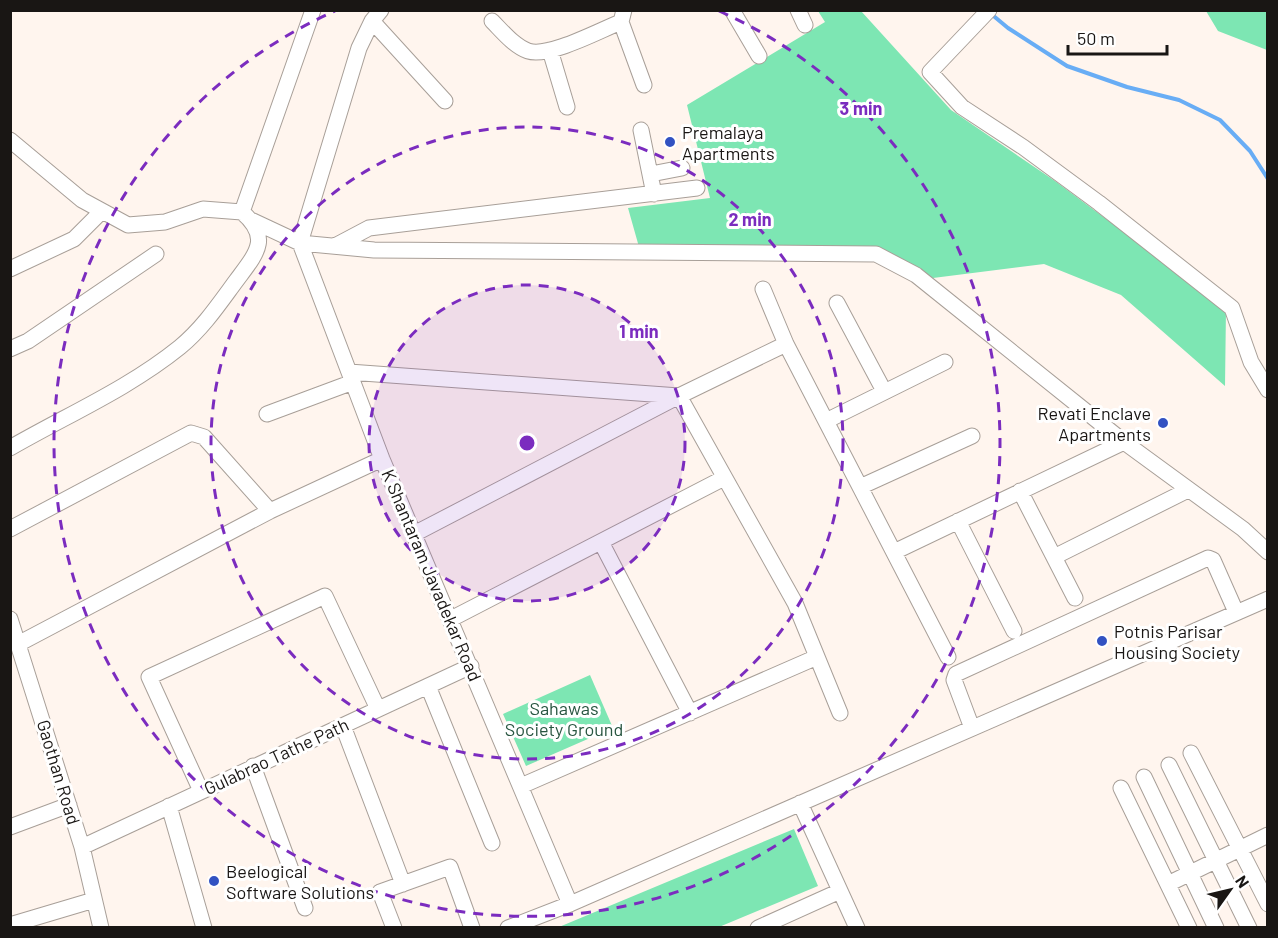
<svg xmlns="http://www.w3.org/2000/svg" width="1278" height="938" viewBox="0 0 1278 938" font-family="Barlow,sans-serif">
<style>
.green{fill:#7de6b3}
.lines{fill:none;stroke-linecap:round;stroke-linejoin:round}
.stream{stroke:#68adf5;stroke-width:4}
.minor-casing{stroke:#a89f98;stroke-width:17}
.minor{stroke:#fff;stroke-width:15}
.ring{fill:none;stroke:#7b2cbf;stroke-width:3;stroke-dasharray:10 8}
.poi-dot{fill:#3252c2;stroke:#fff;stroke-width:2}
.labels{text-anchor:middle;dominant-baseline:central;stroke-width:6;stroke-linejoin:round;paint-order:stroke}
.poi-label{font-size:18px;fill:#191614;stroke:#fff;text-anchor:start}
.street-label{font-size:18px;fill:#191614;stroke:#fff}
.park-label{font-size:18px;fill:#285540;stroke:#fff}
.centre{fill:#7b2cbf;stroke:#fff;stroke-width:3}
.ring-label{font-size:18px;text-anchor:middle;font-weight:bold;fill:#7b2cbf;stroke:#fff;stroke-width:6;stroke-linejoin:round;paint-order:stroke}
</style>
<rect width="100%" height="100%" fill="#fff5ee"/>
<path class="green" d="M818,11H861L951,110L1055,181L1226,308L1225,386L1121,295L1044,264L933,278L876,247H639L628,208L710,198L687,105L825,22Z
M1206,11H1267V50L1218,31Z
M590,675L613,728L526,766L503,714Z
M794,829L818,886L719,927H559Z"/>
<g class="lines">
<path class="stream" d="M990,13L1008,28L1067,66L1127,87L1179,100L1220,120L1250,151L1268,179"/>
<defs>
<path id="minor" d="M381,10L372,21L359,48L300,243L382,459L570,904
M732,10L759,56
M798,10L805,25
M989,10L930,72L962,107L1023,147L1099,203L1232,308L1251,362L1268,390
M372,21L445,101
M492,21C502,31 514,46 528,51C549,58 600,30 621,22L624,10
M621,22L644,85
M550,50L567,107
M641,130L654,194
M10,140L82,200L128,225L165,222L203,209L242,212
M651,174L682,168
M242,212L313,10
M253,221L300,243L374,250L876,254L916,275L1124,442L1243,529L1268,552
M335,246L369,228L697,188
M10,269L74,239L102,211
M763,289L786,344L948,657
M837,303L884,391
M10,349L28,341L156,254
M349,372L679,396L786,344
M267,414L353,382
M826,421L945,362
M10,448C67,415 128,389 180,347C203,328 219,304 236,281C256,254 272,238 242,212
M860,487L972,436
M1020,491L1075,598
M958,521L1014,631
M10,529L191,433L204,437L270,511
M414,534L679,396L795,603L840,713
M601,542L690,713
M894,552L1124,442
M1054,557L1188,490
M10,619L82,847L101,928
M451,619L724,478
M18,644L270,511L382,459
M428,686L492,843
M343,726L403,884
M972,728L954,680L956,674L1208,558L1213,560L1236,612
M1191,753L1268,904
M1169,765L1249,928
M253,766L305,908
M1144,777L1216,928
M521,786L817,657
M1121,788L1189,928
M201,791L149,677L325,596L378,709
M800,803L857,928
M169,806L204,928
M10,827L69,805
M82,847L471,666
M1168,884L1268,835
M10,925L94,900
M394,928L380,892L450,867L472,928
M508,928L570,904L1268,599
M758,928L840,891"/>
</defs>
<use href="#minor" class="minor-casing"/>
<use href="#minor" class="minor"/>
</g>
<circle cx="527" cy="443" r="158" fill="#7b2cbf" fill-opacity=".12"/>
<g class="ring">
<circle cx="527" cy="443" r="158"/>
<circle cx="527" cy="443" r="316"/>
<path d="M719 11A473 473 0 1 1 335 11"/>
</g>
<g class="poi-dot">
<circle cx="670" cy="142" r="6"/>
<circle cx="1163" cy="423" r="6"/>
<circle cx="1102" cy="641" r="6"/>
<circle cx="214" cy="881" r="6"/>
</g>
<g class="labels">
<g class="poi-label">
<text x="682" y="132">Premalaya<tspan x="682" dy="21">Apartments</tspan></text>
<text x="1151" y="413" text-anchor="end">Revati Enclave<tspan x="1151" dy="21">Apartments</tspan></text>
<text x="1114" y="631">Potnis Parisar<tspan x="1114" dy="21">Housing Society</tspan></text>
<text x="226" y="871">Beelogical<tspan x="226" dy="21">Software Solutions</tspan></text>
</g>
<g class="street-label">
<text transform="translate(432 575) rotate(67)">K Shantaram Javadekar Road</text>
<text transform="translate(276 756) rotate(-25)">Gulabrao Tathe Path</text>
<text transform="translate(59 772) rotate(73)">Gaothan Road</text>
</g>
<g class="park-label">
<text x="564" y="708">Sahawas<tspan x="564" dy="21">Society Ground</tspan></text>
</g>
</g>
<circle cx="527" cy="443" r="9" class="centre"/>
<g class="ring-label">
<text x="861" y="115">3 min</text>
<text x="750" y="226">2 min</text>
<text x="639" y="338">1 min</text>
</g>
<rect width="1278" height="938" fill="none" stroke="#191614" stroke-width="24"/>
<g transform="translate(1230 890) rotate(56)" stroke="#ffffff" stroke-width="4.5" paint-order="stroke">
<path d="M0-4.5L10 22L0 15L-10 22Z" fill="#191614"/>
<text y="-9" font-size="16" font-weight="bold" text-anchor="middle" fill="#191614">N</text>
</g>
<path d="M1068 45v9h99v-9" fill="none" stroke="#191614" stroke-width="3"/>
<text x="1077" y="45" font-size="18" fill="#191614" stroke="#ffffff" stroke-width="4.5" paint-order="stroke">50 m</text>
</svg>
